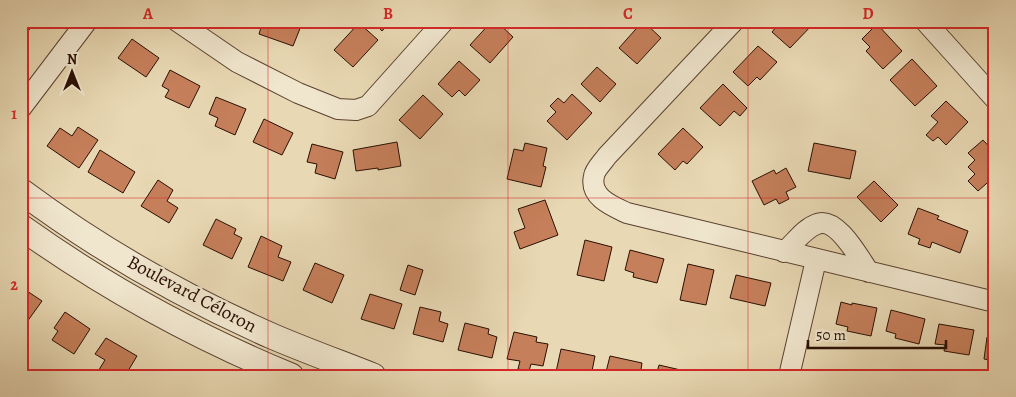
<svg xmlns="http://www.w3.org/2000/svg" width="1016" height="397" viewBox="0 0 1016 397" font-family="Alegreya,serif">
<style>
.building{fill:#c57f5a;stroke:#290f03}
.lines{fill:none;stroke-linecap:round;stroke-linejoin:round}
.minor-casing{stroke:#59412f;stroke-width:22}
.tertiary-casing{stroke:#59412f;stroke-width:27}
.minor{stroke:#f0e6ce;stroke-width:20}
.tertiary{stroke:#f0e6ce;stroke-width:25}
.grid{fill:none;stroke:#d62828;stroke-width:1;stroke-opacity:0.55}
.labels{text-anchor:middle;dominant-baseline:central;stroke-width:4.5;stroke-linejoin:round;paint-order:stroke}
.street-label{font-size:19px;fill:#290f03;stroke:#f0e6ce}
.neatline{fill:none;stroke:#d62828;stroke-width:2}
.grid-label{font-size:16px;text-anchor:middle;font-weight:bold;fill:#d62828}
</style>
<rect width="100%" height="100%" fill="#e8d8b3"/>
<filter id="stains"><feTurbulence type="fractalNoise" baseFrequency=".004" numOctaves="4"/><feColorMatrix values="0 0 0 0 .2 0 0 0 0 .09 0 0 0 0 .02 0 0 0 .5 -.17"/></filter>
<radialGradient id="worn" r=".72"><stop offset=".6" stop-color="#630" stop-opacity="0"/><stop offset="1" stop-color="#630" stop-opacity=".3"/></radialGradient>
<path class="building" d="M21,21H36L25,35L21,32Z
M263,21H303L293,46L259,34Z
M372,21H391L382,31Z
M492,21H496L513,37L490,63L470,45Z
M643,21L661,38L637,64L619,48Z
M781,21H812L814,23L790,48L772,32Z
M359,23L378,40L353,67L334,50Z
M877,24L902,51L883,69L866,51L870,47L862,39Z
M132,39L159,58L146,77L118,58Z
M758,46L777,62L760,80L757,77L748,86L733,72Z
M912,59L937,86L915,106L890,80Z
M459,61L480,80L465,96L459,90L452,97L438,84Z
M597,67L616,84L600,102L581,84Z
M170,70L200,86L189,108L165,97L169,90L162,86Z
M723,84L747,108L740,116L734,111L720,126L700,108Z
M572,94L592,113L567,140L547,121L556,112L550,106L558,98L564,103Z
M423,95L443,114L420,139L399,120Z
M216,97L246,109L235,135L215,126L218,118L209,114Z
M946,101L968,122L946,145L938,137L933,141L926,135L938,122L931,116Z
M264,119L293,133L282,155L253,142Z
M78,127L98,140L79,168L47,146L60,128L72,136Z
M683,128L703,147L687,164L683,161L675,170L658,154Z
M983,140L995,153V176L978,191L968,181L975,174L968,167L975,160L968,153Z
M397,142L401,166L378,170V168L356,171L353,150Z
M525,143L547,148L543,166L546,167L541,187L507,179L514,149L523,151Z
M814,143L856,151L850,179L808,171Z
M312,144L343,152L335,179L315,173L317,164L307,162Z
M100,150L135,172L123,193L88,172Z
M786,168L796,187L786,192L789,199L779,204L776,199L764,205L752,181L774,170L776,174Z
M158,180L173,190L167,201L178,208L169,223L141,206Z
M874,181L898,205L881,222L857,197Z
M545,200L558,235L520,249L514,232L525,228L518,209Z
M918,208L939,216L937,219L968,231L960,253L932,242L930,248L918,244L920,239L908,234Z
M216,219L236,229L234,234L242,238L232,259L203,245Z
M261,236L282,246L278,257L291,262L283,281L248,267Z
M585,240L612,247L604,281L577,275Z
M630,250L664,259L657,283L633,277L634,273L625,270Z
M315,263L344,275L332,303L303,290Z
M688,264L714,270L706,305L680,300Z
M408,265L423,270L415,295L400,290Z
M736,275L771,283L765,306L730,298Z
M21,287L42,301L24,326L21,324Z
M370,294L402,304L394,329L361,319Z
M841,302L852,305V303L877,308L871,336L847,331L848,327L836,324Z
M420,307L441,312L439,321L448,324L443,342L413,334Z
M891,310L925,319L919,344L895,338L896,334L886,331Z
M65,312L90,329L74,354L52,340L58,331L54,328Z
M465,323L489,329L488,334L497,337L492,358L458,350Z
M939,324L974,330L969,355L944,351L945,345L935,344Z
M514,332L537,337L536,342L548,344L543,366L531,364L529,371L518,369L520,361L507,359Z
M987,337L995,338V361L984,359Z
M106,338L137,356L125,376H102L97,373L105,360L95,354Z
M561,349L595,356L591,376H576L556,372Z
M610,356L642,363L640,376H605Z
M659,365L685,371L684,374L694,376H656Z
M717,370L737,374L736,376H716Z"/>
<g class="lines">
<defs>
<path id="minor" d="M177,21L237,62L298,93L338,109L356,110L368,106L444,21
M734,21L607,156C603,162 595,169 594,176C589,197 612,206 627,213L995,302
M925,21L995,99
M21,108L87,21
M784,252C795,243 803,229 817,224C837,216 859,258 869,272
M789,376L816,260"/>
<path id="tertiary" d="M21,191C99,249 185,298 274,337C307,351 340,363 373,376
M21,227C105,287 196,337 291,376"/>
</defs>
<use href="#minor" class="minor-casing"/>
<use href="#tertiary" class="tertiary-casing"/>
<use href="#minor" class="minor"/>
<use href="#tertiary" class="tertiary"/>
</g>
<path class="grid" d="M268,21V376M508,21V376M748,21V376M21,198H995"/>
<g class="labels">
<g class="street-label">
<text transform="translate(192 294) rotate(28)">Boulevard Céloron</text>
</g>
</g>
<rect width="1016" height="397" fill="none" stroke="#e8d8b3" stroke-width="55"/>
<g transform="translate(72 72)" stroke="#f0e6ce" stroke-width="4" paint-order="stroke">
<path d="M0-4L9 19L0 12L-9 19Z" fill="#290f03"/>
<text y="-8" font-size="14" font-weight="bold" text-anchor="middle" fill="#290f03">N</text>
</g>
<path d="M808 340v8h138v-8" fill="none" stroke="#290f03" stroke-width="2.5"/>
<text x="816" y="340" font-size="15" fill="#290f03" stroke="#f0e6ce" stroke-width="4" paint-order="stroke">50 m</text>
<rect x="28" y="28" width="960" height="342" class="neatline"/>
<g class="grid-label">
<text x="148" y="19">A</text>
<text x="388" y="19">B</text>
<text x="628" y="19">C</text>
<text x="868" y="19">D</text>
<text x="14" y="119">1</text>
<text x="14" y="290">2</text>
</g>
<rect width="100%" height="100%" filter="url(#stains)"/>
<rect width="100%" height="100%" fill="url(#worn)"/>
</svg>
